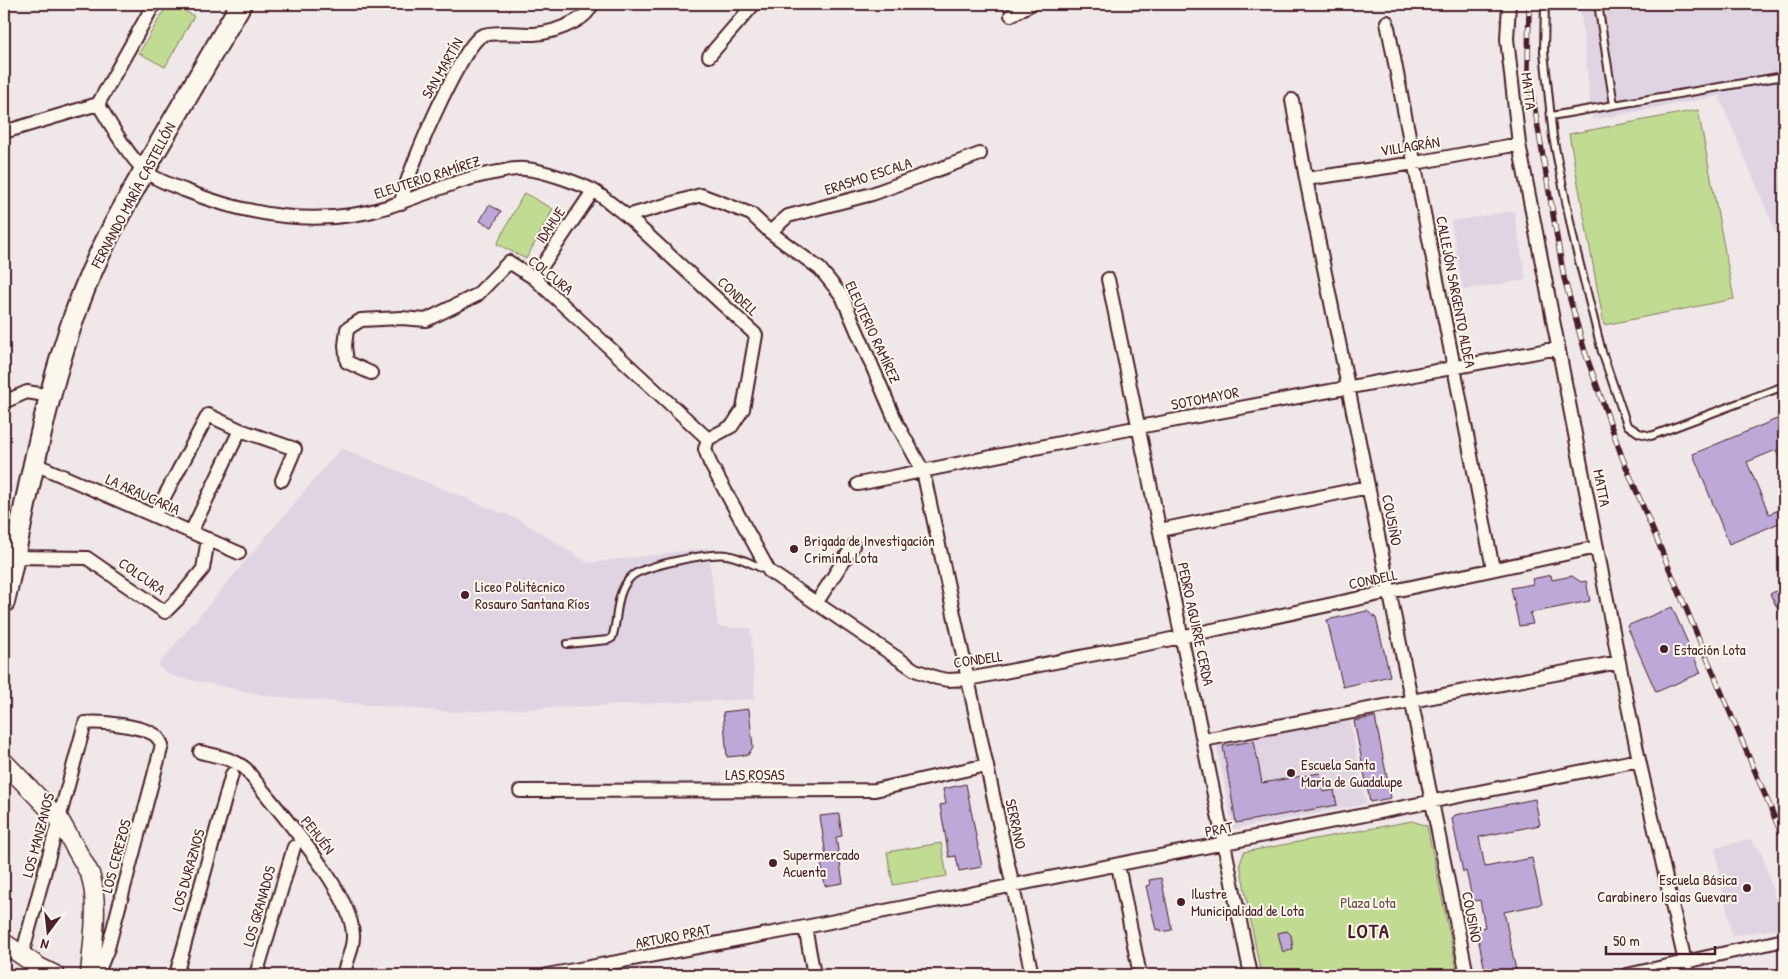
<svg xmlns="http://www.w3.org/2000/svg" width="1788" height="979" viewBox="0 0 1788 979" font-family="'Patrick Hand',sans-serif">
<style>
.built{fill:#e0d4e3}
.green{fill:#c1db92;stroke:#867d5e}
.building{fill:#bda8d8;stroke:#4a1f2b}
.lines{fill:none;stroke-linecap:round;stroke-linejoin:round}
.service-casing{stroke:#4a1f2b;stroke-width:10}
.minor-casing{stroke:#4a1f2b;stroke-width:16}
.secondary-casing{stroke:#4a1f2b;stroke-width:21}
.primary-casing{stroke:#4a1f2b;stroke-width:24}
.service{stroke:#fbf7ec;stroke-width:6}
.minor{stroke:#fbf7ec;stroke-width:12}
.secondary{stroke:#fbf7ec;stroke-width:18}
.primary{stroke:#fbf7ec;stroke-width:20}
.rail-casing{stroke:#4a1f2b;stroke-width:5.5}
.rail{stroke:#fbf7ec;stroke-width:4;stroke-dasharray:11;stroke-linecap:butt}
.poi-dot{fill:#4a1f2b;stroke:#fbf7ec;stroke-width:2}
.labels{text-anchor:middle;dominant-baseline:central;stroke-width:4;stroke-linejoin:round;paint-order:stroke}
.street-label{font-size:15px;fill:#4a1f2b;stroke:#fbf7ec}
.poi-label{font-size:15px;fill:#4a1f2b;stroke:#fbf7ec;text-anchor:start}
.park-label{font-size:15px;fill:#684e45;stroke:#fbf7ec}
.district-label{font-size:20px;font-weight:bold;letter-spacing:1px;fill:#4a1f2b;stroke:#fbf7ec}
</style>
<rect width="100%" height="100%" fill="#efe7e8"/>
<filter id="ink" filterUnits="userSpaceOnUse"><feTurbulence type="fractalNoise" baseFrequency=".02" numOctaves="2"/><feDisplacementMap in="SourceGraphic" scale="10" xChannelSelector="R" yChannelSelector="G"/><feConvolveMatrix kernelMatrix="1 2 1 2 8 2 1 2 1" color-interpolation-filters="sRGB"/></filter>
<g filter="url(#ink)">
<path class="built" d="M1580,4H1784V252L1719,96L1592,120Z
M1514,211L1526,280L1463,290L1451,221Z
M341,448L522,521L588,563L708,548L718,627L751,628L755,699L452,712L268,696L171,676L157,666Z
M1349,716L1366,804L1233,829L1216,742Z
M1750,839L1761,851L1784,928L1732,936L1715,848Z"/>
<path class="green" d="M168,4H172L194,16L165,67L139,53Z
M1698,110L1734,299L1604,325L1569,134Z
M524,193L553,209L526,259L497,244Z
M1412,821L1427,826L1458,975H1261L1240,864L1244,852Z
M941,843L947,876L893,885L887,852Z"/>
<path class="building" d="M489,205L501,211L492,227L480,221Z
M1784,416V470L1776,450L1747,462L1769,514L1784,508V521L1729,544L1693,454Z
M1551,575L1552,580L1572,576L1581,582L1586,581L1590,601L1530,613L1533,624L1519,626L1511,588L1533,584L1532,579Z
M1784,587V621L1770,594Z
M1672,607L1701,673L1656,692L1627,626Z
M1367,611L1376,618L1390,676L1343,687L1327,620Z
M749,709L753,747L748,755L727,757L723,712Z
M1375,717L1391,798L1370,802L1354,721Z
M1254,741L1262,783L1320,773L1323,792L1334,790L1337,805L1236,823L1223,746Z
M966,784L982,867L959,871L956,856L949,857L940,805L946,804L943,789Z
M1535,799L1540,825L1479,837L1485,867L1532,858L1542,904L1504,912L1517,975H1486L1476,929L1485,927L1480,900L1473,901L1466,871L1463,872L1452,819L1455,815Z
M839,814L842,836L836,837L843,883L825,886L820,857L826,856L820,816Z
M1161,878L1172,930L1161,932L1160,929L1156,930L1146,886L1150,885L1149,880Z
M1287,931L1291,935L1293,949L1283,953L1278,933Z"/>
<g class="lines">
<defs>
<path id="service" d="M1545,4L1544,52L1553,137L1574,241L1602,352L1627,425L1639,433L1651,436L1784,386
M1598,4L1614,105L1784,76
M1551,116L1614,105
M567,644L608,640L612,638C619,619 614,594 631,577C641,566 711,552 727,555C740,557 754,565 766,570"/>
<path id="minor" d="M1509,4L1507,39L1519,144L1619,662L1639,760L1688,975
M1011,15L1031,4
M1387,22L1493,569
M709,56L754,4
M1292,100L1306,179L1467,975
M98,104C112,126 125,151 143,169C151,178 173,186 184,190C248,216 320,228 387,207C425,195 460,178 499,172C507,170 517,168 525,169C542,170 579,183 594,191C605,198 616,208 627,216L701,195L751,214L770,232L820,269L842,296L897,424L923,471L1032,975
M4,132L98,104L154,4
M1306,179L1415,163L1519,144
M401,203C405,176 460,49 481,36C489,31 523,34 534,34C548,33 561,29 574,22C582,18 589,13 592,4
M627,216L756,335L743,409L732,426L708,439L705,449L710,463L769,571L915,670L937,678L948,680L968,679L1162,641L1597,547
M770,232L788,216L872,194L980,154
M534,278L593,191
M1108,279L1251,975
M371,373L347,362L345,346L347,329L361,320L401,318L426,320L477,295L509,262L534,278L708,439
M4,402L27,392L51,396
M35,464L239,553
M858,484L1139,427L1558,348
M154,516L208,415L240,430L295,449L282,480
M1160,530L1368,487
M191,532L240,430
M14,557L87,558L165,612L179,598L203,569L208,539
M817,602L853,546
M1203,740L1619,662
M200,752C216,756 233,758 246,769C274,807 352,890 353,935C354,947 346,963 343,975
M520,791L875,790L987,765
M1118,865L1140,975
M805,927L814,975
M22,955L85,723C101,721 142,726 155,735C159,738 160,741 162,745L108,948L97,975
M176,975L232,774
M256,975L294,847
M547,975L805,927L1639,760
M1627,975L1784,940"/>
<path id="secondary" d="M4,762L59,819L90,874C100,905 92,944 90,975
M4,943L39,967L55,975"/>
<path id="primary" d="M4,602C28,498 45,389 84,290C104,239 132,192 159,145C186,98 214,51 241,4"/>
</defs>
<use href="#service" class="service-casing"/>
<use href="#minor" class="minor-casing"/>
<use href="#secondary" class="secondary-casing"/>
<use href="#primary" class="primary-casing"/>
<use href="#service" class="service"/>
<use href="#minor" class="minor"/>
<use href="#secondary" class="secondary"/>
<use href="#primary" class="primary"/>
<defs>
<path id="rail" d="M1529,4L1528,70L1564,278L1585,352L1622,457L1784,840"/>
</defs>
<use href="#rail" class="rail-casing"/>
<use href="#rail" class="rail"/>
</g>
</g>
<g class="poi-dot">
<circle cx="794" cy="549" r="5"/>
<circle cx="465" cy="595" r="5"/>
<circle cx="1664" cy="649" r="5"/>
<circle cx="1291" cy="773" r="5"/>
<circle cx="773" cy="863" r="5"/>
<circle cx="1747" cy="888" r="5"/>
<circle cx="1181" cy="902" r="5"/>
</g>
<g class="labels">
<g class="street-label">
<text transform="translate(442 68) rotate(-60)">SAN MARTÍN</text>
<text transform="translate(1529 91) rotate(83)">MATTA</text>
<text transform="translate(1410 146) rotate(-9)">VILLAGRÁN</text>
<text transform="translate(868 176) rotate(-18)">ERASMO ESCALA</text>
<text transform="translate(427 177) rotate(-18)">ELEUTERIO RAMÍREZ</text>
<text transform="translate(133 195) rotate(-62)">FERNANDO MARÍA CASTELLÓN</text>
<text transform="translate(550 225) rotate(-56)">IDAHUE</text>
<text transform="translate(551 275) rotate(39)">COLCURA</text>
<text transform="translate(1456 292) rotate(79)">CALLEJÓN SARGENTO ALDEA</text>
<text transform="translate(738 296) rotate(43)">CONDELL</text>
<text transform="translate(873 332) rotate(65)">ELEUTERIO RAMÍREZ</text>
<text transform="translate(1205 398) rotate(-11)">SOTOMAYOR</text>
<text transform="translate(1602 488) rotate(79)">MATTA</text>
<text transform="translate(143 494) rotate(24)">LA ARAUCARIA</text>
<text transform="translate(1392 520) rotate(79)">COUSIÑO</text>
<text transform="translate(142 576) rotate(35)">COLCURA</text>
<text transform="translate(1373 579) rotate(-12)">CONDELL</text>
<text transform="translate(1196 624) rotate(78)">PEDRO AGUIRRE CERDA</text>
<text transform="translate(978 659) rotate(-8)">CONDELL</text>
<text x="755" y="774">LAS ROSAS</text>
<text transform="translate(1016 824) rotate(78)">SERRANO</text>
<text transform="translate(1219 829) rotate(-11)">PRAT</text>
<text transform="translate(38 835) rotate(-75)">LOS MANZANOS</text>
<text transform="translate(318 835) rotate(52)">PEHUÉN</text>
<text transform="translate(116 856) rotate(-75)">LOS CEREZOS</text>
<text transform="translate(188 870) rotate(-74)">LOS DURAZNOS</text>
<text transform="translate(259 906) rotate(-74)">LOS GRANADOS</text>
<text transform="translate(1472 917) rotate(79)">COUSIÑO</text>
<text transform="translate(673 936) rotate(-11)">ARTURO PRAT</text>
</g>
<g class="poi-label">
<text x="804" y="540">Brigada de Investigación<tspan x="804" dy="17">Criminal Lota</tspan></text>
<text x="475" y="586">Liceo Politécnico<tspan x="475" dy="17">Rosauro Santana Ríos</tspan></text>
<text x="1674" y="649">Estación Lota</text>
<text x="1301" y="764">Escuela Santa<tspan x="1301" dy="17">María de Guadalupe</tspan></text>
<text x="783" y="854">Supermercado<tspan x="783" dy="17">Acuenta</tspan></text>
<text x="1737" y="879" text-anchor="end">Escuela Básica<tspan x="1737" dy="17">Carabinero Isaias Guevara</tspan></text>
<text x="1191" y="893">Ilustre<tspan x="1191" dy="17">Municipalidad de Lota</tspan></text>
</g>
<g class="park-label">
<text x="1368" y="902">Plaza Lota</text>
</g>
<g class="district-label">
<text x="1369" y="930">LOTA</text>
</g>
</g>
<rect width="1788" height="979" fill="none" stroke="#fbf7ec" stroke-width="20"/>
<rect x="10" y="10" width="1768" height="959" fill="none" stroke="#4a1f2b" stroke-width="2" filter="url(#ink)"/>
<g transform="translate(48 932) rotate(195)" stroke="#fbf7ec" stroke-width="4" paint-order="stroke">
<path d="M0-4L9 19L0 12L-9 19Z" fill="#4a1f2b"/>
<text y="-8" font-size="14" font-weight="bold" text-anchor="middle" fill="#4a1f2b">N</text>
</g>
<path d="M1606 946v8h109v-8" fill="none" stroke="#4a1f2b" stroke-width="2.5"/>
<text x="1613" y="946" font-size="15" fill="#4a1f2b" stroke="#fbf7ec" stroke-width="4" paint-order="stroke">50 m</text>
</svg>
